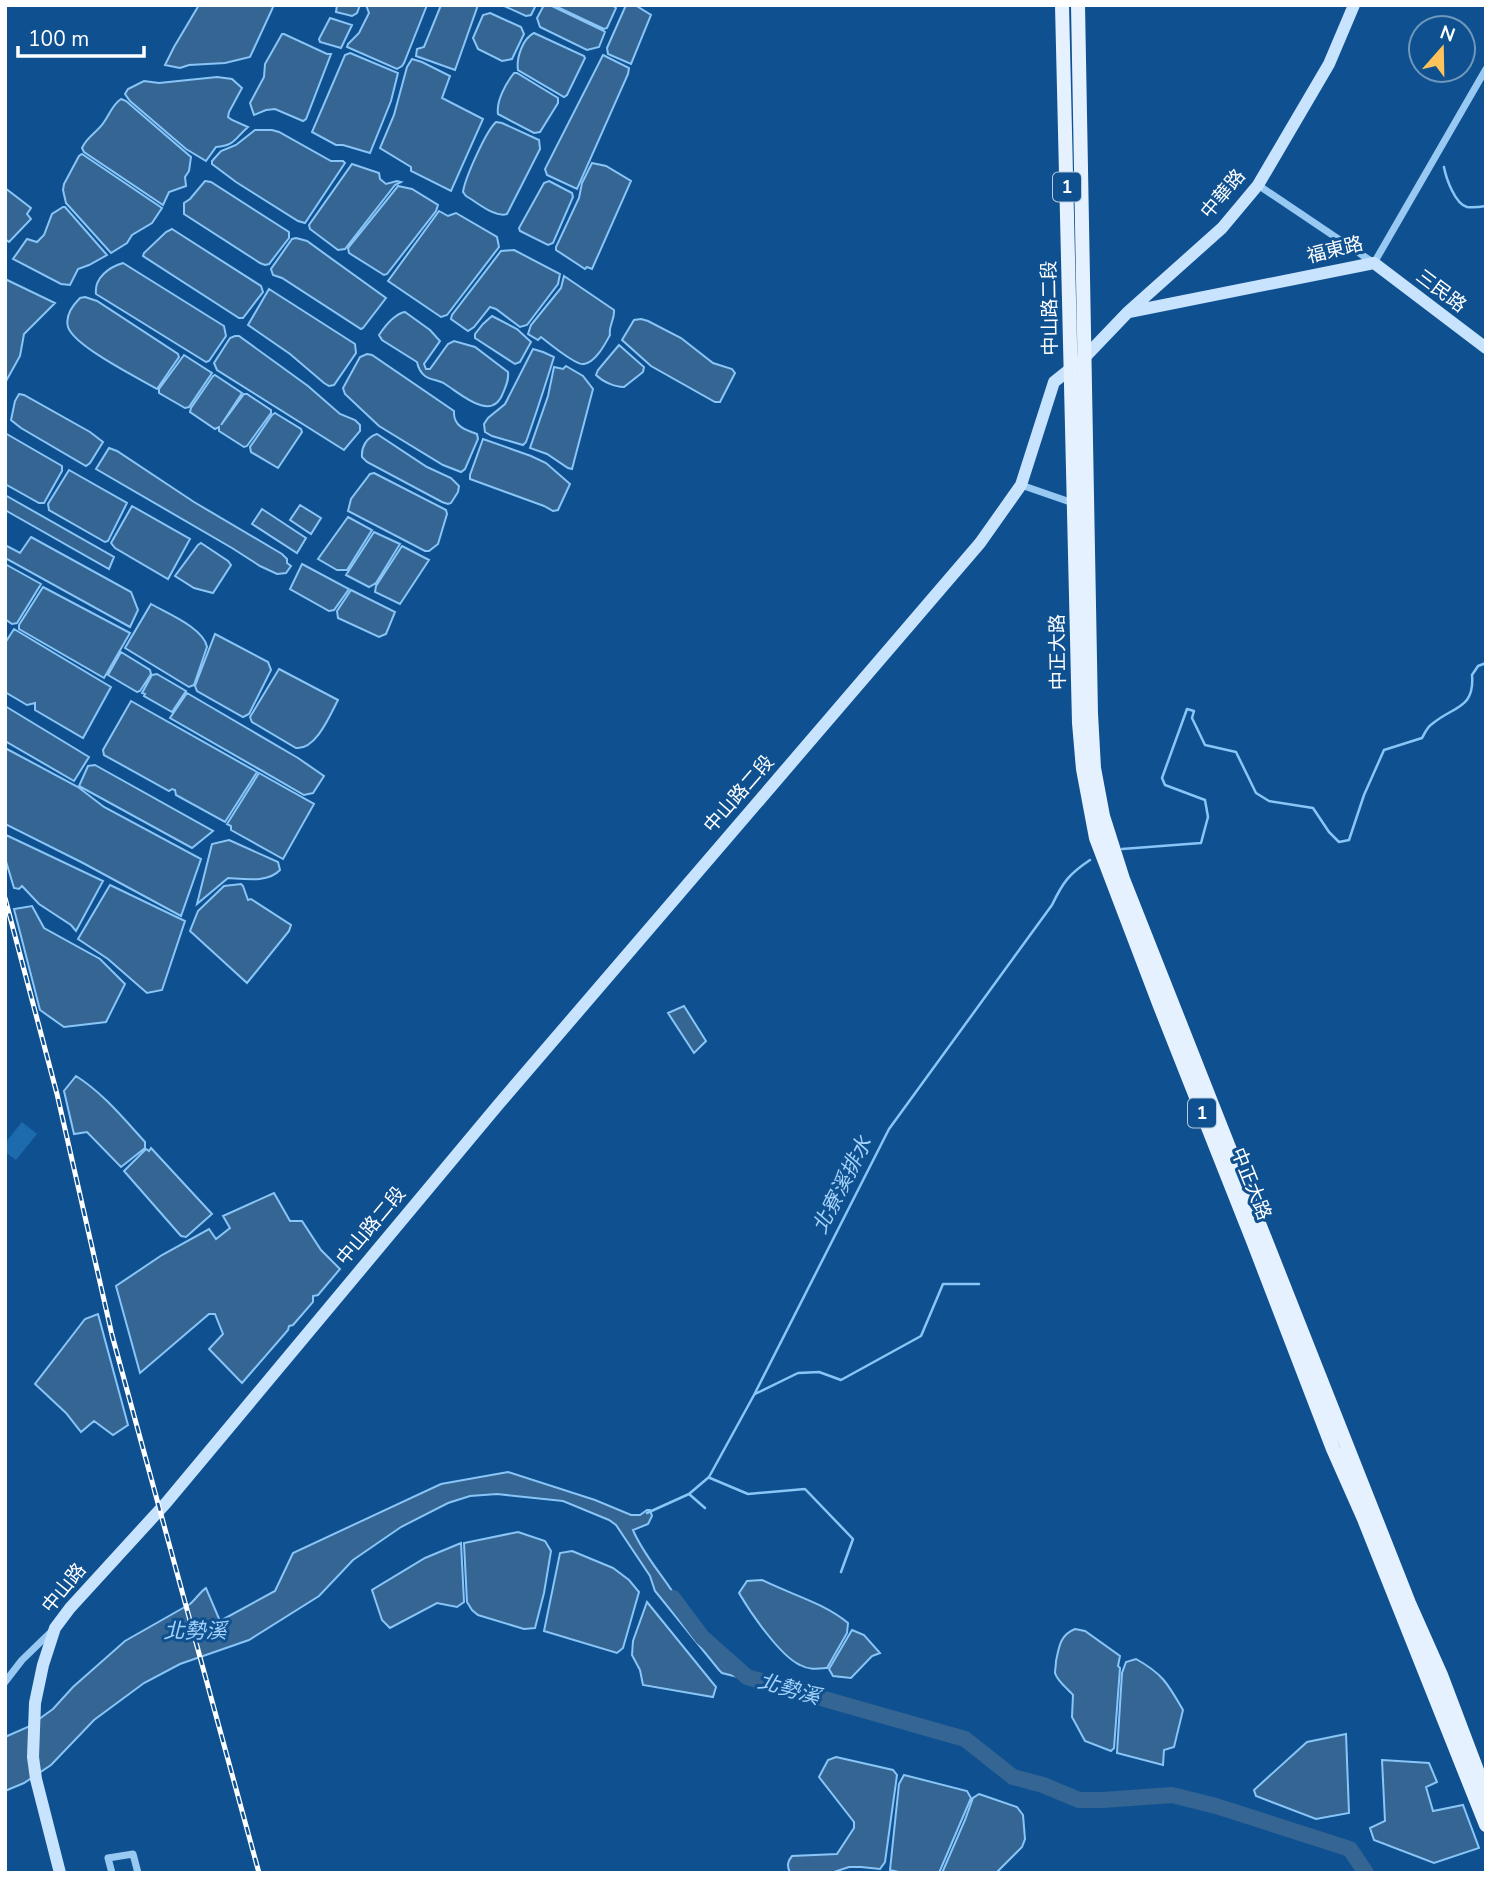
<svg xmlns="http://www.w3.org/2000/svg" width="1491" height="1878" viewBox="0 0 1491 1878" font-family="'Nunito Sans','Noto Sans TC',sans-serif">
<style>
.green{fill:#1d6aad}
.water{fill:#346593;stroke:#89c5f7;stroke-width:2}
.lines{fill:none;stroke-linecap:round;stroke-linejoin:round}
.stream{stroke:#89c5f7;stroke-width:2.5}
.river{stroke:#346593;stroke-width:16}
.street{stroke:#98c9f3;stroke-width:7}
.secondary{stroke:#c8e3fd;stroke-width:12}
.primary{stroke:#e5f1ff;stroke-width:14}
.rail-casing{stroke:#fff;stroke-width:5}
.rail{stroke:#0f5190;stroke-width:2.5;stroke-dasharray:8;stroke-linecap:butt}
.labels{text-anchor:middle;dominant-baseline:central;stroke-width:6;stroke-linejoin:round;paint-order:stroke}
.shield{fill:#0f5190;stroke:#b7cbde;stroke-width:2}
.shield-label{font-size:18px;font-weight:bold;fill:#fff}
.street-label{font-size:19px;fill:#fff;stroke:#0f5190}
.water-label{font-size:21px;font-style:italic;fill:#a4d2fa;stroke:#0f5190}
</style>
<rect width="100%" height="100%" fill="#0f5190"/>
<path class="green" d="M22,1122L37,1134L16,1160L5,1152V1143Z"/>
<path class="water" d="M199,5H274L250,57L225,63L189,65L180,68L165,65L174,47Z
M337,5H360L357,13L352,16L336,12Z
M366,5H427L404,63L402,66L397,69L347,47L348,44L359,33L369,13Z
M441,5H478L455,70L416,56L417,49L424,47Z
M502,5H536L531,15L526,16Z
M544,5L552,6L602,30L605,32L599,47L587,50L540,27L537,18Z
M553,5H612L616,8L607,28L604,29Z
M626,5H635L651,15L631,64L608,54L607,48Z
M490,13L521,27L524,34L512,59L502,61L478,49L473,38L483,15Z
M330,18L352,25L341,48L320,42L319,39Z
M534,33L584,56L585,58L567,95L564,97L518,70C516,58 523,38 534,33Z
M282,34H284L327,54H331L306,119L303,121L275,109L266,110L254,115L250,103L264,77L265,64Z
M350,53L398,73L391,101L370,153L343,145H336L312,132L345,55Z
M603,55L629,68L628,74L577,189L547,175L545,169Z
M412,59L422,62L450,76L442,98L483,119L451,191L411,171V167L380,148L394,115L407,67Z
M514,73H517L558,98V103L540,132L534,133L498,114C496,101 506,83 514,73Z
M217,77L232,79L242,88L229,112L228,117L232,120L248,127C235,138 235,146 216,147L206,161L186,149L130,101L125,94L128,89L144,81L159,83Z
M121,99L126,101L191,157L189,171L185,177L186,186L169,192L163,205L84,152L82,148C87,136 98,132 104,122C110,114 112,105 121,99Z
M496,122L502,123L539,140L540,149L507,214C495,218 478,203 466,196L463,192C465,178 486,131 496,122Z
M255,130H272L279,132L331,161H343L345,163L305,223L298,221L236,182L212,164V161L221,151L236,145Z
M82,154L162,208L152,223L132,235L127,243L111,253L66,203L63,190L64,184L79,156Z
M592,163L606,166L631,181L592,269L587,267L585,269L556,250V247L579,198L582,183Z
M352,164L379,173L380,179L386,184L397,181L401,182L395,185L345,249L338,250L310,229L309,225Z
M205,181L211,182L289,232V238L269,264L265,265L260,263L184,214V203L190,199Z
M549,181L572,193L573,197L553,243L548,245L520,231L519,228L544,183Z
M398,186L412,189L438,205L436,211L387,274L384,275L349,253L348,248Z
M5,188L31,208L27,214L31,219L9,242L5,239Z
M63,207H65L107,255L89,265L78,269L70,285L61,284L13,259L27,239L37,242L44,235L52,214Z
M439,211L448,216L456,213L497,237L499,247L447,315L441,317L388,281Z
M172,229L261,286L263,292L243,318H239L143,256L144,253L166,232Z
M296,238L307,241L386,298L363,328L361,329L282,278L273,275L271,269L292,239Z
M514,250L560,274L558,284L527,325L520,327L496,309L490,307L474,327L468,331L451,319L452,315L501,251Z
M123,263L224,326L226,336L209,361L206,362L96,294C94,278 109,267 123,263Z
M564,276L614,310C615,320 608,326 610,335C605,344 596,362 584,364C576,366 549,343 541,337L538,340L528,334L531,325L561,288Z
M5,279L55,303L24,334L20,356L5,383Z
M269,289L355,344L356,353L334,385L329,386L324,383L290,354L248,325Z
M85,297L97,301L178,354L179,357L157,389C138,378 74,346 68,327C65,316 73,305 80,298Z
M405,312L430,330L440,341L424,364L426,369H430L448,344L454,341L475,347L508,372C509,380 506,386 503,393C492,423 461,394 445,384C439,380 430,380 425,376C420,372 418,367 417,362L382,340L379,335C385,326 394,314 405,312Z
M492,316L517,329L531,342L520,362L515,364L475,338V334L483,324Z
M641,319L648,321L681,338L713,363L732,369L735,373L720,402H715L651,366L622,340L634,320Z
M235,336H239L308,386L340,414L355,420L360,425V431L344,450L217,370L214,363L230,338Z
M619,345L644,367L643,372L624,387C615,387 603,382 596,375L598,370Z
M533,349L543,352L554,357C545,386 536,414 526,442L523,445L492,436L485,432L484,424L488,418L505,404Z
M367,354L372,355L454,411C453,426 465,430 477,434L478,439L465,469L461,472L443,465L379,426L345,394L343,388L360,357Z
M184,355L212,373L189,407L185,408L159,393V389Z
M566,366L583,376L593,389L572,469L568,468L547,454L530,448L548,396L554,367L563,369Z
M215,375L242,393L221,425L244,394H247L271,410V413L247,446L244,447L219,431V427L215,429L190,412L191,408L213,376Z
M19,394L24,395L90,432L103,442L90,463L86,466L21,428L11,420L15,401Z
M275,413L301,429L302,432L278,468L251,452L250,447L272,415Z
M5,433L62,466V471L44,503H39L5,484Z
M377,434L427,467L451,478L459,486L458,492L451,503L448,504L442,502L367,462L362,457C361,447 367,437 377,434Z
M483,439L531,456L546,463L570,484L558,510L553,511L544,506L470,479V475Z
M109,448L117,451L194,502L282,554L287,559V563L291,566L286,573L277,574L260,566L232,548L96,469Z
M69,470L127,503L108,541L105,542L49,510L48,504Z
M374,473L446,510L447,514L438,544L429,551H425L348,511L351,499L370,474Z
M5,495L114,557L109,569L5,510Z
M300,505L321,518L311,534L290,520Z
M132,506L190,539L168,579L115,548L111,543Z
M262,509L306,538L297,553L252,524Z
M348,517L372,530L347,570H337L318,559Z
M374,532L400,544L376,583L369,587L346,575Z
M31,537L131,592L138,610L130,627L5,558V545L20,553Z
M201,543L228,561L231,565L213,593L194,588L175,576L198,545Z
M402,546L429,560L400,604L375,592L376,586Z
M5,564L41,584L17,623L12,624L5,619Z
M302,564L349,589L334,610L329,611L290,589Z
M43,587L130,633L104,678L19,629V625Z
M351,590L395,612L386,634L379,637L338,618L337,611Z
M151,604C166,613 204,628 207,647L194,685L189,687L125,648Z
M14,629L111,687L83,738L35,710V703L27,705L5,692V643Z
M215,634L268,662L271,670L249,714L243,717L197,691L195,686Z
M121,652L150,670L151,674L140,691L137,692L108,675Z
M279,669L338,700C330,715 316,750 296,748L252,722L250,717Z
M157,674L186,691L172,712L144,696L145,694L142,693L152,675Z
M187,693L298,758L324,776L313,793L304,795L170,718Z
M131,701L257,772L225,822L176,795L175,790L172,789L169,791L104,755L103,750Z
M5,706L89,757L74,781L5,741Z
M5,748L78,787L104,807L201,859L181,916L83,863L5,824Z
M95,765L213,831L192,848L79,786L88,766Z
M259,773L314,804L283,859L231,830V826L227,824Z
M6,835L103,881L76,931L71,925L39,904L22,886L19,889L14,888L5,858Z
M229,840L278,862L280,870C268,883 245,879 228,878L197,904L212,844Z
M241,884L243,886L248,900L251,899L291,925L289,931L247,983L190,931L198,911L224,886Z
M110,885L185,921L162,990L147,993L108,959L78,939Z
M32,906L44,928L100,959L125,984L106,1022L64,1027L40,1010L14,909Z
M684,1006L706,1041L694,1053L668,1013Z
M76,1076C103,1093 124,1119 145,1142V1148L121,1167L87,1132L74,1134L64,1091Z
M151,1148L212,1214L186,1237L181,1236L124,1171L146,1149L149,1151Z
M274,1193L290,1221H302L321,1250L340,1269L318,1295L313,1296V1302L293,1325L289,1326L288,1330L242,1383L209,1349L223,1334L215,1314H209L140,1373L116,1286L162,1255L209,1229L216,1239L230,1228L223,1216Z
M98,1314L128,1425L113,1435L94,1421L81,1432L66,1413L35,1384L85,1319Z
M508,1472L595,1500L631,1515H640L647,1510H650L652,1516L648,1524L633,1530C643,1554 660,1572 674,1594C685,1612 714,1666 733,1671C738,1673 745,1671 750,1671L746,1679L722,1673L719,1670L655,1591L650,1576L616,1525L609,1520L563,1501L497,1494L470,1496L448,1503L401,1527L353,1560L319,1596L249,1640L180,1664L144,1683L94,1720L51,1765L24,1783L5,1791V1737L28,1727L53,1709L73,1687L125,1641L190,1604C195,1600 202,1590 206,1588L220,1621L275,1591L293,1553L441,1484Z
M518,1532L545,1541L551,1551L544,1593L535,1628L524,1629L478,1615L472,1610L467,1602L464,1543Z
M461,1543L464,1602L457,1607L437,1603L390,1628L382,1620L372,1590L425,1558Z
M572,1551L613,1568L629,1580L639,1592L623,1648L617,1653L544,1631L560,1553Z
M762,1580C792,1595 822,1602 848,1623L847,1633L827,1668C817,1669 809,1670 800,1665C780,1656 750,1612 739,1593L747,1581Z
M647,1602L716,1687L713,1697L643,1685L640,1670L632,1655L633,1641Z
M1075,1629L1085,1631L1120,1656L1118,1666L1120,1668L1114,1748L1111,1751L1085,1741L1072,1717L1073,1695C1068,1689 1057,1681 1055,1673C1055,1670 1056,1665 1056,1661C1059,1647 1060,1635 1075,1629Z
M852,1630L864,1635L880,1653L872,1656L851,1678L833,1676L829,1669Z
M1136,1659C1163,1674 1168,1684 1183,1710L1174,1747L1164,1750L1163,1765L1117,1753L1122,1673L1126,1662Z
M1346,1734L1349,1813L1316,1819L1256,1796L1254,1790L1307,1742Z
M836,1757L893,1770L897,1775L885,1862L880,1869L861,1867H849L831,1873H790C787,1866 787,1862 792,1856L837,1854L854,1828V1822L819,1777L828,1760Z
M1382,1760L1429,1763L1437,1782L1426,1787L1433,1811L1463,1805L1479,1848L1434,1863L1374,1840L1370,1828L1385,1821Z
M904,1775L967,1791L971,1798L939,1873H903L890,1870L899,1784Z
M979,1794L1017,1807L1023,1815L1025,1839L1022,1847L996,1873H942L965,1820L973,1798Z"/>
<g class="lines">
<path class="stream" d="M1444,167C1446,178 1455,204 1467,207C1473,208 1480,207 1486,206
M1122,849L1201,843L1208,817L1205,800L1165,785L1162,778L1187,709L1194,711L1192,718L1205,745L1236,752L1256,793L1269,801L1313,808L1329,832L1339,842L1349,840L1364,795L1384,750L1422,738C1425,733 1427,727 1432,724C1453,706 1475,709 1472,675L1478,666L1486,663
M755,1394L798,1373L819,1372L841,1380L921,1336L943,1284H979
M710,1478L748,1494L805,1489L853,1539L841,1572
M689,1494L705,1508
M647,1513L689,1494L709,1477L754,1395L889,1129L1052,905C1063,882 1069,874 1090,860"/>
<path class="river" d="M673,1598L702,1637L747,1677L965,1739L1013,1777L1043,1785L1079,1800H1103L1172,1795L1216,1806L1350,1849L1366,1873"/>
<path class="street" d="M1258,185L1374,263L1486,69
M1021,485L1073,503
M5,1682L22,1660L52,1631
M112,1873L108,1858L133,1854L138,1873"/>
<path class="secondary" d="M1129,312L1374,263L1486,348
M60,1873L36,1779L33,1757L35,1703L43,1665L55,1628L70,1608L166,1503L498,1105L980,543L1021,485L1054,382L1084,358L1128,312L1222,228L1258,185L1329,64L1354,5"/>
<path class="primary" d="M1062,5L1079,723L1083,769L1096,838L1160,1006L1253,1241L1333,1449L1364,1519L1486,1825
M1078,5L1091,714L1094,768L1103,816L1123,879L1409,1603L1441,1675L1486,1794"/>
<defs>
<path id="rail" d="M5,898L57,1094L112,1335L259,1873"/>
</defs>
<use href="#rail" class="rail-casing"/>
<use href="#rail" class="rail"/>
</g>
<g class="labels">
<g class="shield">
<rect x="1053" y="172.5" width="28" height="29" rx="5"/>
<rect x="1188" y="1098.5" width="28" height="29" rx="5"/>
</g>
<g class="shield-label">
<text x="1067" y="187">1</text>
<text x="1202" y="1113">1</text>
</g>
<g class="street-label">
<text transform="translate(1223 194) rotate(-50)">中華路</text>
<text transform="translate(1335 250) rotate(-14)">福東路</text>
<text transform="translate(1441 291) rotate(37)">三民路</text>
<text transform="translate(1050 308) rotate(-91)">中山路二段</text>
<text transform="translate(1058 652) rotate(-91)">中正大路</text>
<text transform="translate(739 794) rotate(-49)">中山路二段</text>
<text transform="translate(1251 1184) rotate(68)">中正大路</text>
<text transform="translate(371 1226) rotate(-50)">中山路二段</text>
<text transform="translate(64 1588) rotate(-51)">中山路</text>
</g>
<g class="water-label">
<text transform="translate(842 1185) rotate(-63)">北寮溪排水</text>
<text x="195" y="1631">北勢溪</text>
<text transform="translate(789 1689) rotate(16)">北勢溪</text>
</g>
</g>
<rect width="1491" height="1878" fill="none" stroke="#ffffff" stroke-width="14"/>
<g transform="translate(1442 49) rotate(20)"><circle r="33" fill="#0f5190" stroke="#6f97bc" stroke-width="2"/>
<path d="M0-5L12 26L0 18L-12 26Z" fill="#ffc35b"/>
<text y="-10" font-size="19" font-weight="bold" text-anchor="middle" fill="#ffffff">N</text>
</g>
<path d="M18 46v10h126v-10" fill="none" stroke="#ffffff" stroke-width="3.5"/>
<text x="28" y="46" font-size="21" fill="#ffffff" stroke="#0f5190" stroke-width="5" paint-order="stroke">100 m</text>
</svg>
